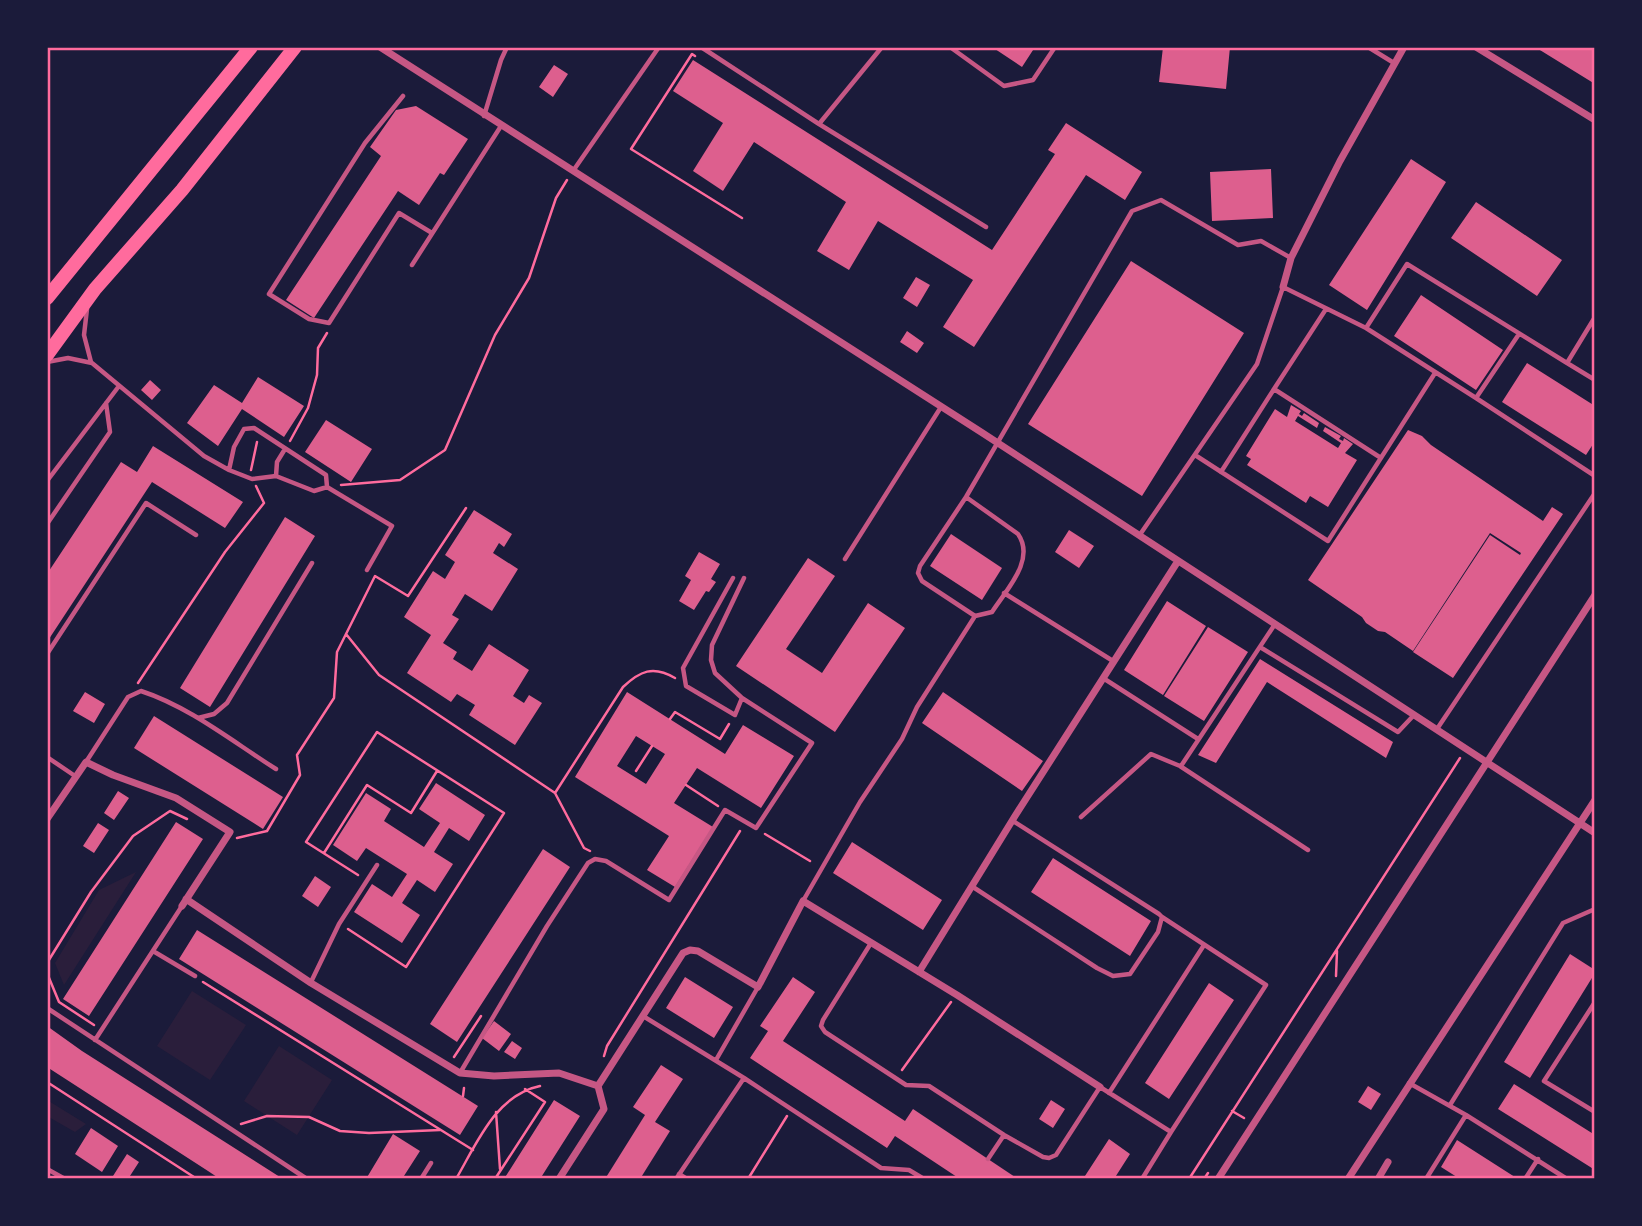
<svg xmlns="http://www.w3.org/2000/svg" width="1642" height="1226" viewBox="0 0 1642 1226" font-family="'Source Sans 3',sans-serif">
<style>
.green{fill:#2a1e3b}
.building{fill:#dd5f8e;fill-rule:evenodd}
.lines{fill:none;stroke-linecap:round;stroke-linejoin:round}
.path{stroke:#ff6b9d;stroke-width:2.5}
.service{stroke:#c65784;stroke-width:4.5}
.minor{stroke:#c65784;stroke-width:7}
.primary{stroke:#ff6b9d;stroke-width:14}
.neatline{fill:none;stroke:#ff6b9d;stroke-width:2.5}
</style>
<rect width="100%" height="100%" fill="#1b1b3a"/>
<path class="green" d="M136,872L64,985L55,963L99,890Z
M192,991L246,1025L210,1080L157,1046Z
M279,1046L332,1080L297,1135L244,1101Z
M47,1100L86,1124L75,1132L47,1116Z"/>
<path class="building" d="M992,47H1035L1022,67Z
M1163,47H1230L1226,89L1159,82Z
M1535,47H1592L1595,49V84Z
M693,60L992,250L1055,154L1048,150L1066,123L1142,172L1125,200L1086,175L974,347L943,327L973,280L878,221L849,270L817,251L846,202L754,142L723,191L693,171L723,123L673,91Z
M554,65L568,74L553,97L539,87Z
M416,106L468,139L444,175L440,173L419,205L398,191L314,318L286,300L381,156L370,147L396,110Z
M1411,159L1446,182L1367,310L1329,285Z
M1271,169L1273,218L1212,221L1210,172Z
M1476,202L1562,260L1537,296L1451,238Z
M1131,261L1244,333L1142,496L1028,424Z
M916,277L930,285L917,307L903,298Z
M1421,295L1503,350L1476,390L1394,336Z
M907,331L924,343L917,353L900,342Z
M1527,363L1595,406V441L1586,455L1502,402Z
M258,377L304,406L284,437L242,409L218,446L187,423L214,385L242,403Z
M150,380L161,390L152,400L141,390Z
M1291,405L1301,411L1299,414L1302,416L1304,413L1319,423L1317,428L1298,416L1295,421L1338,448L1341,443L1323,431L1325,427L1341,436L1339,439L1343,441L1344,438L1353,444L1345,453L1357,460L1328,507L1310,496L1306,503L1247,465L1251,459L1246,456L1275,409L1287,417Z
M326,420L372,449L351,482L305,452Z
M1408,430L1422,436L1431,445L1543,521L1552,507L1563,514L1453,678L1413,652L1490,535L1520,555L1521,553L1490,533L1413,651L1385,632L1378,631L1366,623L1362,617L1308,580Z
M153,446L243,502L225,528L152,482L47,642V574L121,462L137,472Z
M474,510L512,534L504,547L499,543L493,553L518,569L492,611L465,594L452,615L459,619L443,643L457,652L453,659L472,671L489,644L529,670L513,696L524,703L529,695L542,703L515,745L469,715L475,705L457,694L451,702L407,673L431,635L404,617L433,571L445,579L455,562L445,555Z
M285,517L315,536L210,707L180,688Z
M1069,530L1094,546L1079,568L1055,552Z
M951,534L1002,568L982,600L930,566Z
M699,552L720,564L711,579L716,582L709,592L706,591L694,610L679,601L691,580L685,576Z
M808,558L835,576L786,649L822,673L868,603L905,628L835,732L736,666Z
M1167,601L1206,626L1163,695L1124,670Z
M1208,627L1248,652L1204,721L1164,696Z
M1260,659L1393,742L1386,758L1267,682L1216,763L1198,755Z
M85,692L105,704L94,723L73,711Z
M627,692L725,754L743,725L794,756L761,808L697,768L674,803L713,827L675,887L647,870L669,836L575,777ZM636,736L665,754L646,784L617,766Z
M943,692L1043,761L1022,791L922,723Z
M154,716L283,797L263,829L134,748Z
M436,783L485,815L469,841L449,828L434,852L453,864L435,892L417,880L402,903L420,915L402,943L354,912L372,884L392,897L407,874L366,848L357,861L333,845L366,793L391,809L384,821L424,847L440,823L419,809Z
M118,791L129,798L114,820L104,813Z
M176,822L203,839L89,1016L63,999Z
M98,823L109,830L94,853L83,846Z
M852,842L942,900L923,930L833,873Z
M543,849L570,867L457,1042L430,1024Z
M1053,858L1151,921L1130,956L1031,892Z
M315,876L331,887L318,907L302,896Z
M197,930L478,1106L460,1135L179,959Z
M1570,954L1595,970V973L1530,1078L1504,1062Z
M685,977L733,1007L714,1038L666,1008Z
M793,977L815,992L783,1041L905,1121L913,1109L1018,1179H960L895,1136L887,1148L750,1058L768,1031L760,1026Z
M1209,983L1234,1000L1169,1099L1145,1083Z
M494,1021L511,1034L499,1051L482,1038Z
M47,1026L82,1051L283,1179H220L208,1171L47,1067Z
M512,1041L522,1048L515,1059L504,1052Z
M661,1065L683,1079L655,1122L670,1131L640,1179H605L645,1115L633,1107Z
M1514,1084L1595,1135V1170L1498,1109Z
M1368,1086L1381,1094L1371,1110L1358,1102Z
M554,1100L580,1116L540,1179H504Z
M1051,1100L1065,1109L1053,1128L1039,1119Z
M91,1128L118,1146L102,1172L75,1154Z
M393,1134L420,1151L402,1179H366Z
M1109,1139L1130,1154L1114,1179H1083Z
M1457,1140L1518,1179H1460L1441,1167Z
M127,1154L139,1162L128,1179H116L113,1176Z"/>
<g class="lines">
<path class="path" d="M695,56L692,54L631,149L742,218
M290,441L308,408L317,375L318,348L327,333
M251,470L257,442
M341,485L400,480L445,450L495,335L529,278L556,198L567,180
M346,634L379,675L555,793L584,848L590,851
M138,683L225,552L264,503L256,486
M670,719L675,712L720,739L729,724
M636,771L652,746
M686,785L718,806
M555,793L623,687C640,671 653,665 675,678
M765,834L810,861
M237,838L267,831L300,775L297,755L334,698L337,652L375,576L408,596L466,508
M324,853L367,785L411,813L437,771
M348,929L406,967L504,813L377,732L306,842L358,875
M47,963L91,892L133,836L170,811L187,819
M47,973L59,1002L94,1025
M1336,976L1337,951
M203,982L473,1150
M604,1056L607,1046L740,831
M454,1057L481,1016
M902,1070L951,1002
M47,1082L197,1179
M463,1096L464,1088
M1232,1111L1244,1118
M496,1112L500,1169
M241,1124L267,1116L309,1117L340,1131L369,1133L440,1130
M456,1179C477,1143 496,1095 540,1086
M495,1179L545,1102L525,1089
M748,1179L787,1116
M1189,1179L1460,758
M1204,1179L1208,1173"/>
<path class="service" d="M701,47L819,124L986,227
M950,47L1004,86L1033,80L1055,47
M1368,47L1394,63
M403,96L365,143L269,294L309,319L329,323L399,213L432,233
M484,116L501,60L507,47
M819,124L882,47
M573,171L659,47
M412,265L501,126
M87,309L84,335L91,362
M1595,317L1567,363L1595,380
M1366,328L1476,398L1519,334
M47,362L68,358L92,363L204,456L229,470L252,479L276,476L314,491L327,487L326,475L254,428L244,429L234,447L229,470
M1274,389L1326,309
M1476,398L1595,476
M1195,455L1328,541L1435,373
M1221,472L1274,389L1381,458
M276,476L277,462L285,449
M47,481L119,386
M327,487L392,526L367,570
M966,497L1018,534C1036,560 1006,590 992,612L975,616
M47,524L110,432L106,403
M1139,536L1257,364L1283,287L1366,328L1407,264L1567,363
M845,559L941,407
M733,578L683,668L686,686L735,715L742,698
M1004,593L1113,661
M1260,647L1398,732L1414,715
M47,654L146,503L196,535
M1103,678L1198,739
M198,718L214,714L227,703L312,563
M1437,729L1595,493
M47,757L75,776
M86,762L128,697L141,691C190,707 233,742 276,769
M1181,766L1275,624
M1081,817L1151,754L1180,766L1308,850
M973,887L1097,968L1113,976L1130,974L1158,932L1162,917L1159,914L1013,821
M803,901L860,802L902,739L917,707L975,616L922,581L918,573L920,566L966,497L1132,211L1161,200L1238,245L1261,241L1291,258
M1162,917L1266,985L1171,1132
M871,943L823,1020L821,1026L825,1032L906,1085L929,1086L1004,1135L1043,1157L1049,1158L1056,1155L1100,1087L1171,1132L1142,1179
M153,951L195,976
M311,982L339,924L377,865
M1595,1002L1544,1081L1595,1112
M47,1008L307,1179
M643,1016L744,1078L881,1168L909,1170L924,1179
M95,1040L182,906
M716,1060L758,987
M460,1073L547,926L588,863L595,859L606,861L669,900L725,810L756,828L812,743L742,698L715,673L711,660L712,645L744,578
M1409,1083L1466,1115
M1109,1093L1204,945
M1450,1105L1563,923L1595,909
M988,1159L1004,1135
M47,1169L65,1179
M679,1174L687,1179
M421,1179L431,1163
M676,1179L744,1078
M1426,1179L1466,1115L1567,1179
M1525,1179L1538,1159"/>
<path class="minor" d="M380,47L981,432L1595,833
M1476,47L1595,120
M1283,287L1291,258L1340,161L1404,47
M47,819L86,762L113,775L176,798L230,832L182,906
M186,899L311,983L460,1073L494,1076L559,1073L598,1086L604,1109L559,1179
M919,972L1015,816L1178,561
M598,1086L683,953L690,950L698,951L758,987L803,901L957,995L1100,1087
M1218,1179L1595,595
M1348,1179L1595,800
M1378,1179L1388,1162"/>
<path class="primary" d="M47,298L251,47
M47,355L95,289L182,190L295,47"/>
</g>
<rect width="1642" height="1226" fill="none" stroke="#1b1b3a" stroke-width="98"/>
<rect x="49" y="49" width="1544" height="1128" class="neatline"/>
</svg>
